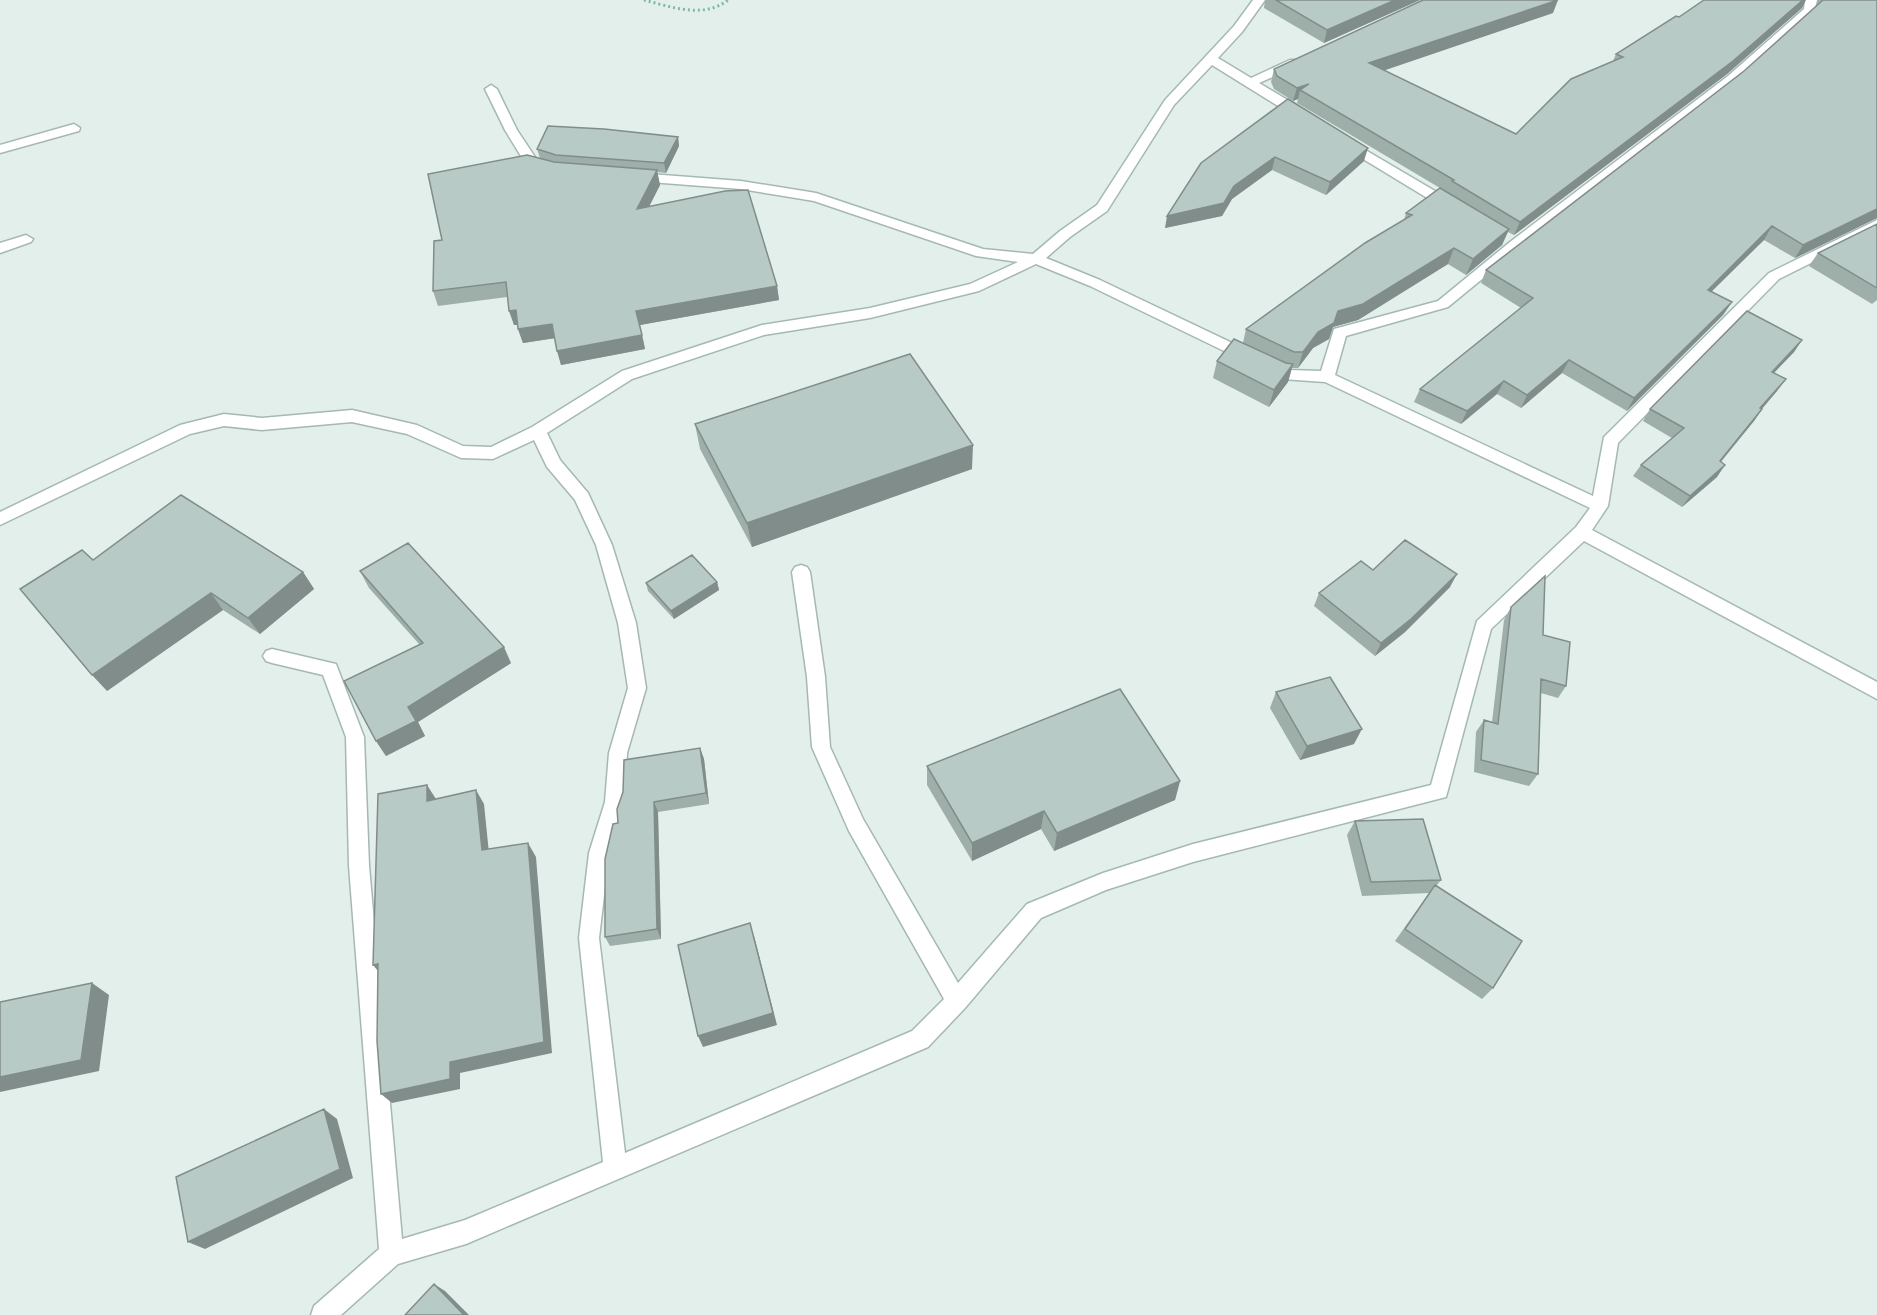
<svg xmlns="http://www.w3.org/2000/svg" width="1877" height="1315" viewBox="0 0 1877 1315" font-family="'Alegreya Sans',sans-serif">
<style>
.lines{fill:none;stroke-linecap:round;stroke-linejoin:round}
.minor-casing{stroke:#a5b8b4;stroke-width:3}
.path{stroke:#80b6ac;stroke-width:3;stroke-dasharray:2 3;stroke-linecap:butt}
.minor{fill:#fff;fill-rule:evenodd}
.wall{fill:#9eaea9}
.shaded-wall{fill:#818d8a}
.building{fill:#b8cac5;stroke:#818d8a;stroke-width:1.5}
</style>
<rect width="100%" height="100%" fill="#e3efeb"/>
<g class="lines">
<defs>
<path id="minor" d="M1253,0H1265L1242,32L1218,58L1251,78L1290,60H1298V66L1259,83L1309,113L1310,116L1309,119H1299L1212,65L1174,105L1107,211L1070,237L1046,258L1100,280L1289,370L1321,371L1334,329L1438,301L1510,242L1728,76L1804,9L1805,0H1817L1814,12L1736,82L1520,248L1448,307L1346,336L1335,375L1593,496L1604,437L1769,273L1877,220V230L1779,279L1618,443L1608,506L1592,530L1877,682V699L1584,541L1491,629L1446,797L1193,862L1106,890L1041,918L965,1008L928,1047L466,1244L398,1264L341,1315H311L314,1306L379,1249L349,866L346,737L323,675L272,663L266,661L263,656L266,651L272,649L336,664L364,737L369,866L402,1239L465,1220L603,1162L579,938L589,853L605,802L609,753L628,688L618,623L596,545L575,500L547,467L534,440L493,459L461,458L407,434L352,422L262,430L224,426L190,434L0,525V512L180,425L224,414L262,418L352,410L417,425L463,446L491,447L532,427L622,371L762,325L870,308L970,284L1018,262L976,256L814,201L741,189L637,181L630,177L637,173L741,181L816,193L983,249L1033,254L1060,231L1097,205L1165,100L1234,26ZM1036,264L1090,286L1282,379L1325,382L1590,508L1576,527L1477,621L1431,785L1193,844L1103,873L1027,904L958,983L863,819L830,747L825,677L810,572L807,567L801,565L795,567L792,572L807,677L812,747L849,831L944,999L912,1031L625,1153L599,938L609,853L625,802L627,753L646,688L636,623L612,545L588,493L560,460L547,433L632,379L764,335L870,318L979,291Z
M491,85L497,89L517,130L537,160L552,164L554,167L552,170L547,171L527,166L505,130L485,89Z
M74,124L80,128L79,131L0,153V145Z
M1345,138L1457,204L1459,207L1452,211L1447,210L1340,145L1338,142L1340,139Z
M26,235L33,239L31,242L0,253V243Z"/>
</defs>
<use href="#minor" class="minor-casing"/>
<path class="path" d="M644,0C671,7 704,19 728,0"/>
<use href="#minor" class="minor"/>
</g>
<path class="wall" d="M1265,0H1420L1324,43L1264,8Z
M1818,0H1877V218L1795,258L1764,240L1711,291L1732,302L1723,315L1627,411L1562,373L1521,408L1497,394L1461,424L1414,402L1420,389L1521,308L1481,283L1486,270L1744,71L1817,6Z
M1802,8L1727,74L1514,235L1508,232L1502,245L1466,275L1448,264L1358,320L1333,327L1329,339L1313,348L1298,368H1292L1288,382L1269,407L1213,378L1217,361L1243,343L1246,329L1404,220L1406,213L1440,188L1297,103L1298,99L1293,101L1274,89L1271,82L1274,69L1553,13L1383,70L1516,134L1613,61L1616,54L1679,17Z
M1288,99L1364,161L1326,195L1272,170L1232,199L1222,216L1165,228Z
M678,137L679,146L666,173L657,172L660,185L649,206L777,286L779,300L640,325L645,349L561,365L555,338L523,343L518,329L517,325H514L507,297L438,306L433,291L442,240L540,158L537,149Z
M1877,224V300L1872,304L1809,266L1818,253Z
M1802,340L1794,352L1774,373L1777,391L1762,409L1754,421L1721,462L1717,477L1682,507L1633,476L1641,465L1672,438L1643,421L1650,409Z
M695,424L972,469L752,547L700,449Z
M93,560L303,572L314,589L260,634L223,610L107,691Z
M1373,570L1450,587L1405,632L1375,656L1314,606L1319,593Z
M360,571L511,663L418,722L425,736L386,756L376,741L419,644L369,588Z
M717,582L719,590L674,619L648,591L646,583Z
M1511,607L1543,635L1566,686L1558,698L1541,693L1538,774L1529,786L1474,772L1476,732L1484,720L1492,722L1504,620Z
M1276,692L1354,744L1300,760L1270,708Z
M700,748L704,759L709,804L658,812L661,939L610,946L605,937L618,823Z
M927,766L1180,781L1175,800L1054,851L1041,829L972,861L927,785Z
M1355,821L1441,880L1436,886L1493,988L1482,999L1395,941L1429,893L1362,896L1347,835Z"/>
<path class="shaded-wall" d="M1395,0H1420L1324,43L1327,30Z
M1558,0L1553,13L1365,77L1369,63Z
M1803,0H1806L1802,8L1727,74L1514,235L1520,222Z
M1309,84L1300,90L1298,99L1293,101L1297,88Z
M678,137L679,146L666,173L664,163Z
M1368,148L1364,161L1326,195L1330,182Z
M1275,157L1272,170L1232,199L1222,216L1165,228L1167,216L1234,186Z
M657,170L660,185L641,223L637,209Z
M1877,209V218L1795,258L1803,245Z
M1772,226L1764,240L1700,303L1708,290Z
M1509,229L1502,245L1466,275L1473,259Z
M1454,248L1448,264L1358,320L1333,327L1329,339L1313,348L1298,368L1303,352L1318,332L1338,311Z
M777,286L779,300L640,325L636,311Z
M1732,302L1723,315L1627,411L1634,398Z
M516,310L521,324L514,325L509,311Z
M552,324L556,338L523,343L518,329Z
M642,335L645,349L561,365L557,351Z
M1802,340L1794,352L1763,384L1772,372Z
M1569,360L1562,373L1521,408L1527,395Z
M1293,364L1288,382L1269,407L1274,390Z
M1786,379L1777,391L1752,420L1760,408Z
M1504,381L1497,394L1461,424L1467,411Z
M1762,409L1754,421L1711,473L1720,461Z
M973,445L972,469L752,547L747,523Z
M1725,465L1717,477L1682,507L1690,496Z
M303,572L314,589L260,634L248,618Z
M1457,574L1450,587L1405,632L1375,656L1381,643Z
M717,582L719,590L674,619L671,611Z
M211,593L223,610L107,691L92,675Z
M504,647L511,663L418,722L425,736L386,756L376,741L408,707Z
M1362,729L1354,744L1300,760L1307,746Z
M700,748L704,759L709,804L706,793Z
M1180,781L1175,800L1054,851L1057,833Z
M427,785L436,799L427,801Z
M476,790L484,804L490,863L482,850Z
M654,802L658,812L661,939L657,929Z
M1044,811L1041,829L972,861V843Z
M528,843L536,857L552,1053L460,1073V1089L392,1103L381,1094Z
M754,936L777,1025L703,1047L698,1036Z
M378,964L383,977L373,965Z
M92,983L109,995L99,1071L0,1092V1077Z
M324,1109L337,1119L353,1178L205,1249L188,1242Z
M434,1284L445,1291L469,1315H464Z"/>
<path class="building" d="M1276,0H1395L1327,30Z
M1423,0H1558L1369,63L1516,134L1571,79L1623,57L1616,54L1676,16L1679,17L1704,0H1803L1733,61L1520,222L1452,181L1454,180L1300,90L1309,84L1297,88L1277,76L1274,69Z
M1823,0H1877V209L1803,245L1772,226L1708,290L1732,302L1634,398L1569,360L1527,395L1504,381L1467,411L1420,389L1533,298L1486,270L1744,71Z
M1288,99L1368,148L1330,182L1275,157L1234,186L1224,203L1167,216L1201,163Z
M548,126L604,129L678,137L664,163L556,155L537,149Z
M527,155L554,162L657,170L637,209L725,191L748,190L777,286L636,311L642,335L557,351L552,324L518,329L516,310L509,311L506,282L433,291L434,241L442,240L428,174Z
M1440,188L1509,229L1473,259L1454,248L1363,304L1338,311L1334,323L1318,332L1303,352H1294L1246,329L1365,243L1412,215L1406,213Z
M1877,224V288L1818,253Z
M1747,311L1802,340L1772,372L1786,379L1760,408L1762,409L1720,461L1725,465L1690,496L1641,465L1684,428L1650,409Z
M1234,339L1286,363L1293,364L1274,390L1217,361Z
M910,354L973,445L747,523L695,424Z
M181,495L303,572L248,618L211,593L92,675L20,589L82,550L93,560Z
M1405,540L1457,574L1411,619L1381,643L1319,593L1361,561L1373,570Z
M408,543L504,647L408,707L416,721L376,741L344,681L423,643L360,571Z
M692,555L717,582L671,611L646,583Z
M1545,576L1543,635L1570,642L1566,686L1541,679L1538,774L1481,760L1484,720L1498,724L1511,607Z
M1330,677L1362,729L1307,746L1276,692Z
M1120,689L1180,781L1057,833L1044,811L972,843L927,766Z
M700,748L706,793L654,802L657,929L605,937V859L613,824L618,823L617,809L623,792L624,760Z
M427,785V801L476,790L482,850L528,843L544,1042L450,1062V1079L381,1094L377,1041L378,964L373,965L378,794Z
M1423,819L1441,880L1371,882L1355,821Z
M1435,885L1522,941L1493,988L1405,929Z
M750,923L773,1013L698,1036L678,945Z
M92,983L81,1060L0,1077V1002Z
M324,1109L340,1169L188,1242L176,1177Z
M434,1284L464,1315H405Z"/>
</svg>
